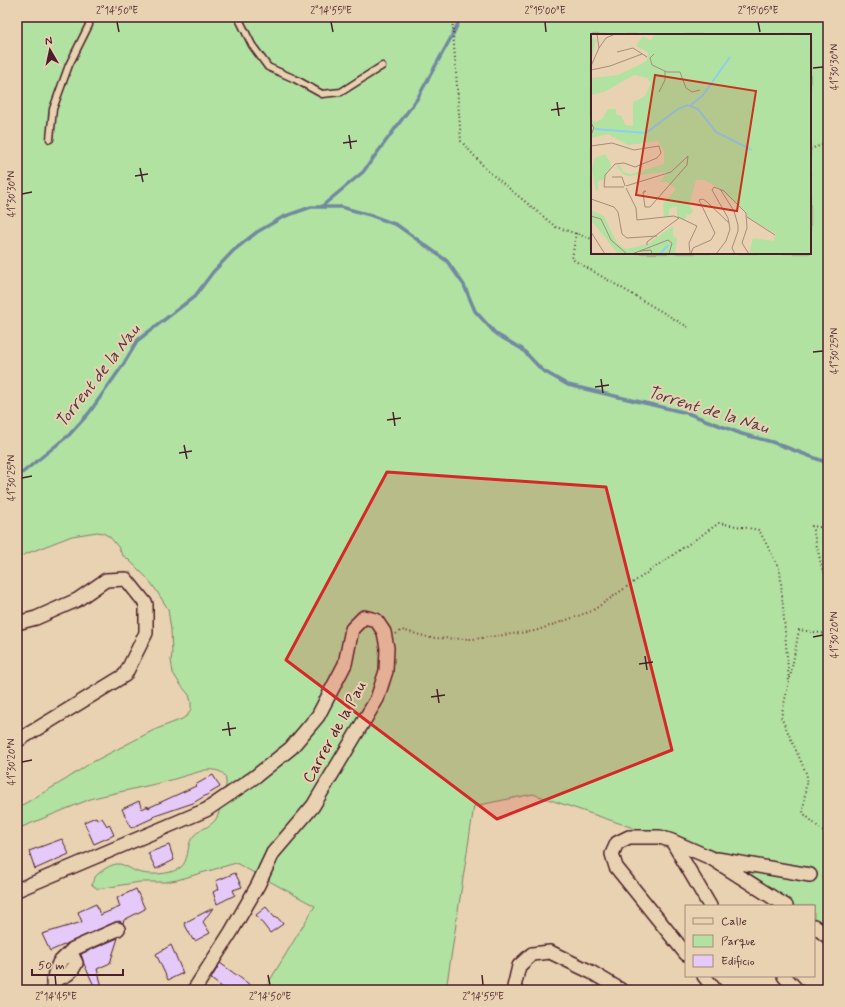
<svg xmlns="http://www.w3.org/2000/svg" width="845" height="1007" viewBox="0 0 845 1007" font-family="Mynerve,sans-serif">
<style>
.green{fill:#b1e2a2;stroke:#7e8066;fill-rule:evenodd}
.lines{fill:none;stroke-linecap:round;stroke-linejoin:round}
.stream{stroke:#718a9f;stroke-width:3.5}
.building{fill:#e5caf9;stroke:#4a1f2b}
.service-casing{stroke:#4a1f2b;stroke-width:9}
.minor-casing{stroke:#4a1f2b;stroke-width:16}
.path{stroke:#4a1f2b;stroke-width:2;stroke-dasharray:1 3;stroke-linecap:butt}
.service{stroke:#e8d2b1;stroke-width:6}
.minor{stroke:#e8d2b1;stroke-width:13}
.marked{fill:#d62828;fill-opacity:0.2;stroke:#d62828;stroke-width:3;stroke-linejoin:round}
.ticks{fill:none;stroke:#4a1f2b;stroke-width:1.5}
.labels{text-anchor:middle;dominant-baseline:central;stroke-width:4;stroke-linejoin:round;paint-order:stroke}
.street-label{font-size:16px;fill:#4a1f2b;stroke:#e8d2b1}
.water-label{font-size:17px;font-style:italic;fill:#543a48;stroke:#e8d2b1}
.inset-river{fill:none;stroke:#8bd1ed;stroke-width:2}
.inset-road{fill:none;stroke:#a98a7b;stroke-width:1}
.view{fill:#c8321e;fill-opacity:0.15;stroke:#c8321e;stroke-width:2}
.inset-edge{fill:none;stroke:#4a1f2b;stroke-width:2}
.neatline{fill:none;stroke:#4a1f2b;stroke-width:1.5}
.ticks-label{font-size:10px;text-anchor:middle;fill:#4a1f2b}
</style>
<rect width="100%" height="100%" fill="#e8d2b1"/>
<filter id="ink" filterUnits="userSpaceOnUse"><feTurbulence type="fractalNoise" baseFrequency=".025" numOctaves="2"/><feDisplacementMap in="SourceGraphic" scale="8" xChannelSelector="R" yChannelSelector="G"/><feConvolveMatrix kernelMatrix="1 2 1 2 8 2 1 2 1" color-interpolation-filters="sRGB"/></filter>
<g filter="url(#ink)">
<path class="green" d="M17,17H828V937L814,926V906H786L660,837L533,794L474,806L446,990H264L315,906L236,863L177,880L165,882H140L98,889L92,885C93,882 93,879 95,877C99,872 112,863 119,864C123,864 131,869 135,871C147,876 169,875 180,868C190,860 186,847 192,838C198,829 210,828 216,819C219,815 220,807 221,802C223,796 227,786 226,781C226,770 213,769 205,770L164,782L93,798L17,829V808L65,780L89,764L154,730L182,719L188,715L191,709V702L189,695L180,684L173,673L171,660L172,654L171,630L168,609L156,590L148,579L128,559L122,555L119,548L110,537L103,533L97,532L72,536L28,553L17,558ZM592,35H810V253H592Z"/>
<g class="lines">
<path class="stream" d="M321,207L363,172L417,99L453,34L461,17
M17,477L69,435L89,413L123,365L138,340L195,296L213,272L234,250L257,232L283,217L311,207H341L370,215L397,225L447,261L464,285L475,311L496,334L522,349L542,370L568,385L687,413L742,434L772,442L828,463"/>
</g>
<path class="building" d="M213,775L220,787L193,803L152,817L153,818L131,828L122,809L139,801L142,809L148,806V808L196,786L195,785Z
M96,817L97,820L102,818L107,826L109,824L114,835L94,844L84,822Z
M62,839L69,854L35,869L29,851Z
M169,845L174,860L156,869L148,853Z
M235,873L242,887L233,890L235,895L217,904L213,892L219,889L216,881Z
M136,889L145,909L124,920L123,923L119,921L115,922L70,942L66,944L50,951L42,934L82,922L78,912L96,904L100,915L120,907L117,898Z
M266,907L275,918L277,917L283,924L270,933L256,915Z
M213,908L203,922L210,933L195,941L194,939L193,940L184,923Z
M118,938L110,963L97,969L103,990H96L84,964L83,960L81,954Z
M171,945L183,973L168,980L156,954Z
M220,963L257,990H226L211,979Z"/>
<g class="lines">
<defs>
<path id="service" d="M238,17L252,45L268,67L295,79L322,94L341,92L382,66
M50,139L53,109L69,65L89,25V17"/>
<path id="minor" d="M17,623L36,618L77,600L106,580L126,579L146,604V633L125,675L17,741
M672,841L710,906
M717,859L810,875
M17,890L206,810L256,776L291,748L318,716L345,664L352,629L364,617L376,620L384,632L387,648L386,671L377,699L313,806L273,853L258,885L231,932L194,990
M814,926L828,937
M686,954L616,867L612,854L617,843L629,837H660L672,841L711,858L786,906
M66,956L73,949L118,929
M704,976L715,990
M784,976L797,990
M53,981C64,976 71,975 76,963L73,957L66,956L59,963L55,973L53,983L55,990
M516,990L514,987L519,966L532,954L550,952L591,972L621,990"/>
</defs>
<use href="#service" class="service-casing"/>
<use href="#minor" class="minor-casing"/>
<path class="path" d="M452,17L461,141L488,171L556,227L592,239
M810,149L828,143
M576,233L572,259L688,327
M828,528L812,526L823,572L828,573
M396,634L402,630L431,638L473,639L535,631L592,611L719,523L759,530L780,570L789,682
M790,678L799,630L828,634
M789,682L781,717L807,775L803,813L828,836
M822,877L828,879"/>
<use href="#service" class="service"/>
<use href="#minor" class="minor"/>
</g>
</g>
<path class="marked" d="M387,472L606,487L672,750L497,819L286,660Z"/>
<path class="ticks" d="M117,22L119,32M331,22L333,32M545,22L546,32M758,22L760,32M813,68L823,67M557,102L559,116M551,110L565,108M349,135L351,149M343,143L357,141M140,168L143,182M135,176L148,174M22,194L32,192M813,352L823,351M601,379L603,393M595,387L609,385M393,412L395,426M387,420L401,418M184,445L187,459M179,453L192,451M22,478L32,476M813,637L823,635M645,656L647,670M639,664L653,662M437,689L439,703M431,697L445,695M228,722L230,736M222,730L236,728M22,762L32,760M55,975L56,985M268,975L270,985M482,975L483,985"/>
<g class="labels">
<g class="street-label">
<text transform="translate(335 732) rotate(-61)">Carrer de la Pau</text>
</g>
<g class="water-label">
<text transform="translate(98 376) rotate(-52)">Torrent de la Nau</text>
<text transform="translate(708 410) rotate(17)">Torrent de la Nau</text>
</g>
</g>
<g transform="translate(591 34)">
<rect width="220" height="220" fill="#e8d2b1"/>
<path d="M63,0H220V220H158L162,204L182,207L185,200L156,183L155,179L128,154L113,146H105L98,171L102,177L99,181L96,180L94,186L86,183V172L78,175V182L73,183L72,170L85,155L76,148H58H69L76,138L38,142L33,141L25,132L29,131L32,138L40,140L73,130V117L67,107L37,111L17,100L0,104V85L5,88L11,85L17,75H25V80L31,82L34,91L42,92V68L54,62L60,49L56,44L43,41L13,58L0,61V44L27,41L56,27L57,18L45,12L52,2L60,7ZM0,3L5,6L0,28ZM14,120L19,128L20,134L12,146L7,147V157H5L1,136L4,124ZM0,176L13,182L26,209L35,215L57,210L82,192V201L86,205L84,220H27L0,186Z" fill="#b1e2a2"/>
<path class="inset-river" d="M100,71L112,61L139,23M4,95L55,99L87,75L97,71L107,75L125,98L161,116M69,220L77,211"/>
<path class="inset-road" d="M8,14L15,4L24,0M26,18L42,14L56,23M63,20L59,24L61,31L76,38H89L95,54L101,58L109,56M0,32L8,14L6,0M0,36L19,32L51,20M68,58L74,46V37M0,89L3,94L0,101M0,112L21,109L43,116L68,112L70,119L66,124L44,133L33,129L24,130L14,141L13,153H33M21,143H31L34,152M35,152L80,138L97,122L96,131L59,173H54L52,159L53,157H55L52,159M35,154L45,174L46,186L83,182L88,184L56,208V211M129,155L143,177L147,191V197L141,214L144,220M0,165L23,173L27,178L31,200L36,204L66,202M0,182L10,185L20,206L36,220M87,183L106,192L98,209L99,219M156,183L184,201M0,198L14,220M49,217L60,216L61,220M41,220L77,206L81,209L78,220M100,220L102,214L120,206L124,199L108,166L112,165L116,168L138,189M125,220L135,207L139,195L137,184L121,156L123,153L133,157L155,179L156,194L151,209L158,220"/>
<path class="view" d="M64,41L165,57L146,177L45,161Z"/>
<rect width="220" height="220" class="inset-edge"/>
</g>
<rect width="845" height="1007" fill="none" stroke="#e8d2b1" stroke-width="44"/>
<rect x="685" y="905" width="130" height="72" fill="#e8d2b1" stroke="#a98a7b"/>
<rect x="693" y="918" width="20" height="6" fill="#e8d2b1" stroke="#a98a7b"/>
<text x="721" y="925" font-size="12" fill="#4a1f2b">Calle</text>
<rect x="693" y="935" width="20" height="12" fill="#b1e2a2" stroke="#a98a7b"/>
<text x="721" y="945" font-size="12" fill="#4a1f2b">Parque</text>
<rect x="693" y="955" width="20" height="12" fill="#e5caf9" stroke="#a98a7b"/>
<text x="721" y="965" font-size="12" fill="#4a1f2b">Edificio</text>
<g transform="translate(50 50) rotate(351)" stroke="#e8d2b1" stroke-width="3" paint-order="stroke">
<path d="M0-3L7 15L0 10L-7 15Z" fill="#4a1f2b"/>
<text y="-6" font-size="11" font-weight="bold" text-anchor="middle" fill="#4a1f2b">N</text>
</g>
<path d="M32 969v6h91v-6" fill="none" stroke="#4a1f2b" stroke-width="2"/>
<text x="38" y="969" font-size="12" fill="#4a1f2b" stroke="#e8d2b1" stroke-width="3" paint-order="stroke">50 m</text>
<rect x="22" y="22" width="801" height="963" class="neatline"/>
<g class="ticks-label">
<text x="117" y="14">2°14'50"E</text>
<text x="331" y="14">2°14'55"E</text>
<text x="545" y="14">2°15'00"E</text>
<text x="758" y="14">2°15'05"E</text>
<text transform="translate(834 67) rotate(-90)" y="4">41°30'30"N</text>
<text transform="translate(11 194) rotate(-90)" y="4">41°30'30"N</text>
<text transform="translate(834 351) rotate(-90)" y="4">41°30'25"N</text>
<text transform="translate(11 478) rotate(-90)" y="4">41°30'25"N</text>
<text transform="translate(834 635) rotate(-90)" y="4">41°30'20"N</text>
<text transform="translate(11 762) rotate(-90)" y="4">41°30'20"N</text>
<text x="56" y="1000">2°14'45"E</text>
<text x="270" y="1000">2°14'50"E</text>
<text x="483" y="1000">2°14'55"E</text>
</g>
</svg>
